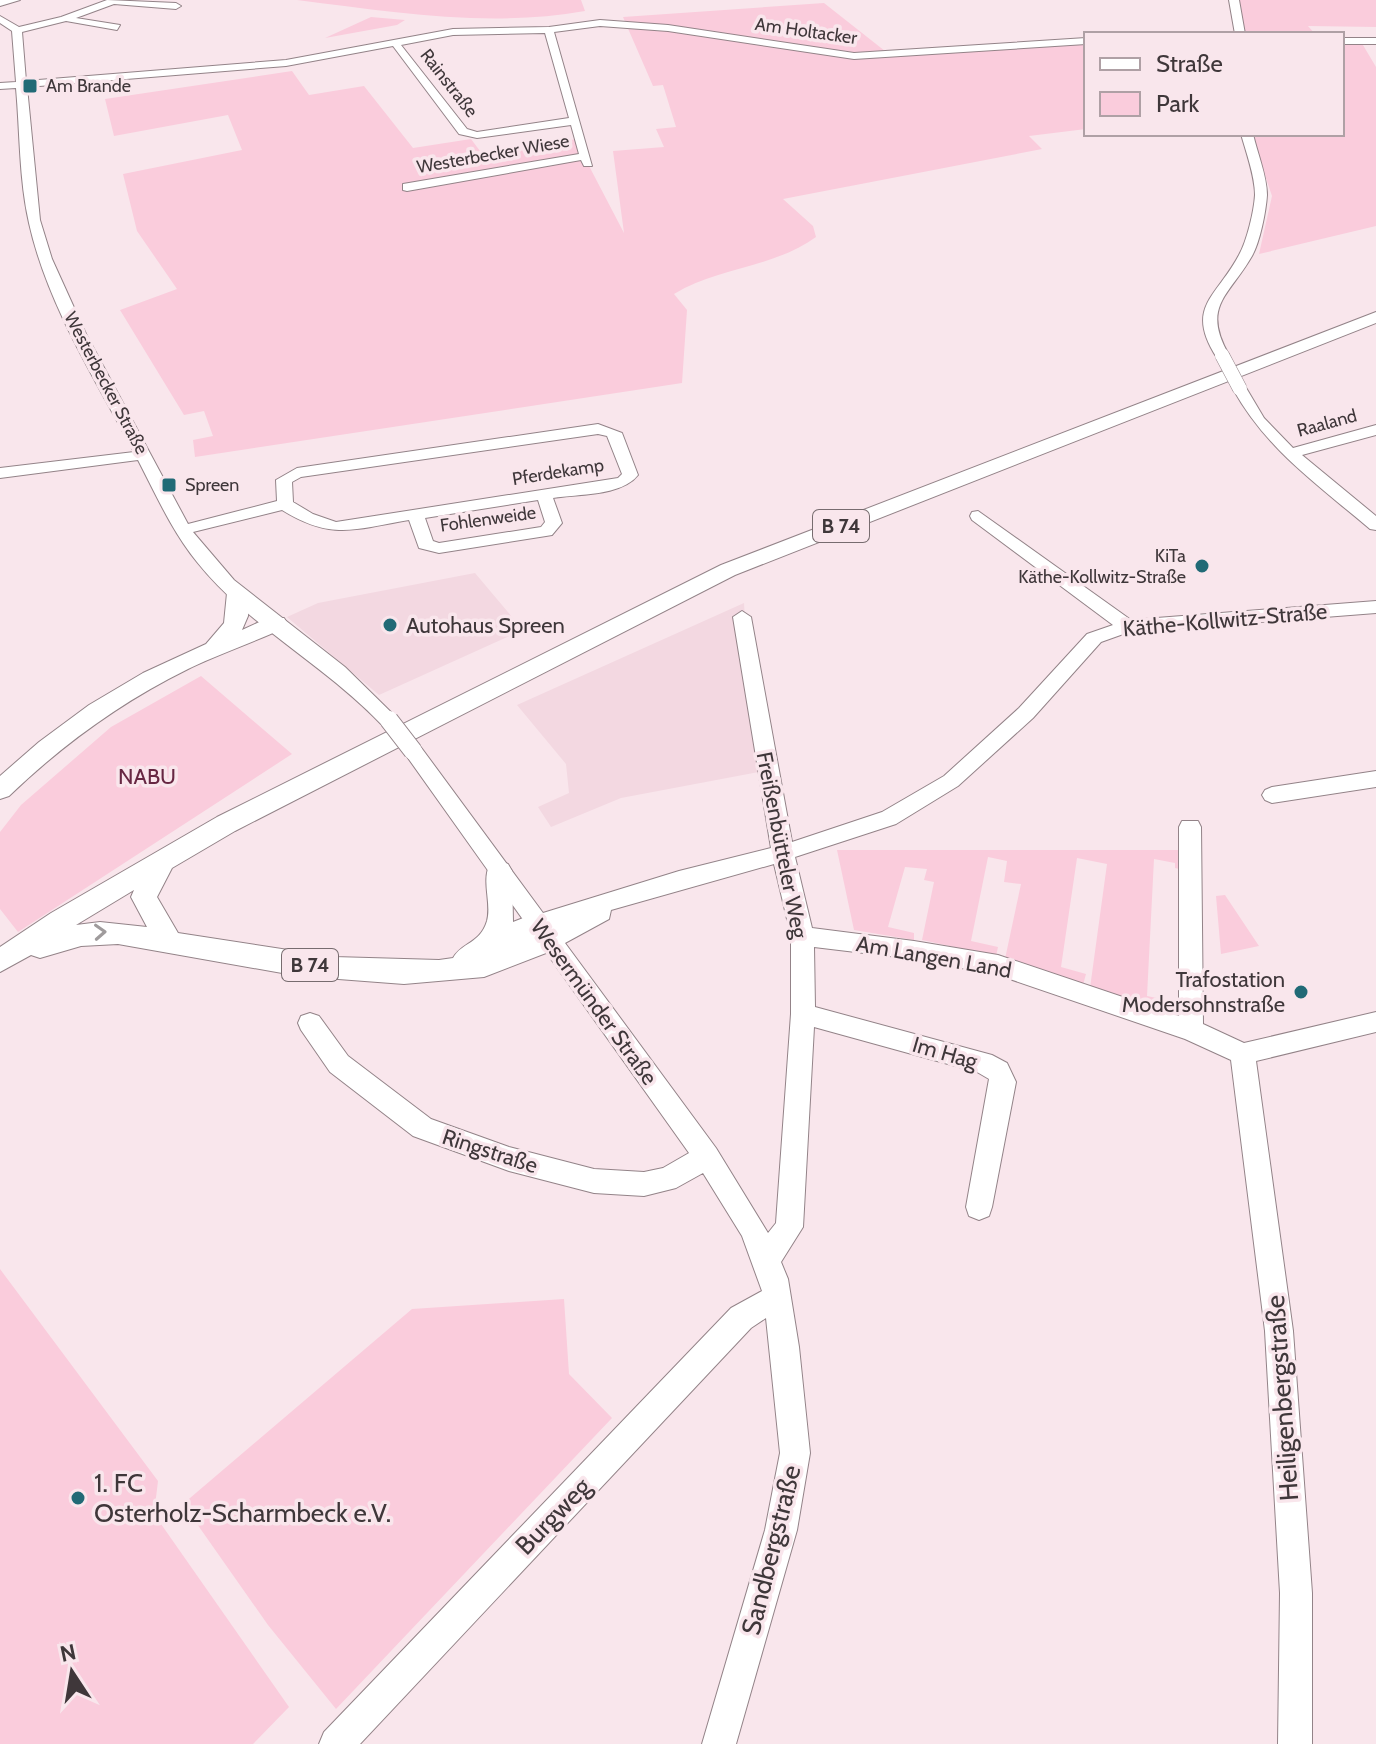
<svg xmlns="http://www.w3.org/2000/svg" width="1376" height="1744" viewBox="0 0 1376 1744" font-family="Cabin,sans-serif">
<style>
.built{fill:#f3d8e1}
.green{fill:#faccdc}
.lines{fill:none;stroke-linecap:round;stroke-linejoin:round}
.minor-casing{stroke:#938388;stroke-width:2}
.major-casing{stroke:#938388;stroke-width:2}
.minor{fill:#fff;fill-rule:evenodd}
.major{fill:#fff;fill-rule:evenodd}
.minor-bridge-far1-casing{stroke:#938388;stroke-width:15;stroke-linecap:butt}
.minor-bridge-casing{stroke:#938388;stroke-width:20;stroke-linecap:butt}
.minor-bridge-far1{stroke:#fff;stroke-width:14}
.minor-bridge{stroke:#fff;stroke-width:18}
.oneway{stroke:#9f9b9c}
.poi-dot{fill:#216a76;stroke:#f9e6ec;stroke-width:3}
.labels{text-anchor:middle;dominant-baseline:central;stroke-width:7;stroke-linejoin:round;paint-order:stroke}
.far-street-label{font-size:18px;fill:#3f373a;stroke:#f9e6ec}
.far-poi-label{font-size:18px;fill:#3f373a;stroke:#f9e6ec;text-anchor:start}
.shield{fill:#f9e6ec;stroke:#776c6f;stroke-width:2}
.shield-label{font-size:20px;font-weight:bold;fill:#3f373a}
.street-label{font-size:22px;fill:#3f373a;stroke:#f9e6ec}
.poi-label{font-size:22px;fill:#3f373a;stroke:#f9e6ec;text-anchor:start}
.park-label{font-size:22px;fill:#672743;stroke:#f9e6ec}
.near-street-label{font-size:26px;fill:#3f373a;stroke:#f9e6ec}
.near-poi-label{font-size:26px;fill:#3f373a;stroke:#f9e6ec;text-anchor:start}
</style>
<rect width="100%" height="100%" fill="#f9e6ec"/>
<path class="built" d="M475,573L523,630L379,695L287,617L318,603Z
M744,603L752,730L775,769L621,798L551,827L538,807L569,793L566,764L517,705Z"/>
<path class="green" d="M297,0H581L585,11C489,28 393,12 297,0Z
M1237,0H1376V27L1308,26L1315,34H1240Z
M824,3L890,55L1086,43V129L1029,136L1042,149L783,199L813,226L816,237C773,268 719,267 674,294L687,310L682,383L195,457L193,440L213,436L204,411L184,415L120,310L177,289L137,231L123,174L242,150L228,115L114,136L105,99L292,71L309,95L364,86L413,148L471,139L483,155L582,138L588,164L624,233L613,151L664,147L656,129L676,127L663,85L653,86L623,17Z
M371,17L405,20L397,25L325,38Z
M1342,40H1360L1376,67V226L1259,254L1272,196L1251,134H1342Z
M201,676L292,754L18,932L0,909V832L21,805L111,727Z
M837,850H1182L1184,870L1175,868V863L1154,859L1147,996L1171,1001L1173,1019L1090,988L1107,864L1077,858L1061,967L1086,974L1083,985L1005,959L1021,884L1004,882L1007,861L988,857L971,941L998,947L996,956L922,940L934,882L924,880L927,869L905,867L888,927L914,933V940L854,930Z
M1225,895L1259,946L1221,954L1216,896Z
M0,1269L158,1481L154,1514L289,1707L253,1744H0Z
M564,1299L569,1374L612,1418L336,1709L268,1625L183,1504L412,1309Z"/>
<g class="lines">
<defs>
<path id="minor" d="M0,0H20L0,6Z
M107,0L176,3L181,6L176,9L114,4L76,18L120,25L117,30L66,21L22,32L26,81L286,60L453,29L549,27L600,20L668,25L854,53L1086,38V44L854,59L668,31L600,26L554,32L592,166H584L581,160L407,191L403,190V184L579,154L571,125L477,138L459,134L393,46L286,66L27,87L40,220L52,259L86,334L188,524L277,501L276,480L297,468L598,424L622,433L638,475C622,496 578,494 553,498L562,523L552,535L546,536L439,553L419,548L409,520C355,529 332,541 282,510L193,532L234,580L345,667L399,720L389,727L382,725C325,665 248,626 197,562C172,531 156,495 138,460L0,478V468L134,452C95,379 47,304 29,223C19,180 20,132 16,88L0,89V83L16,82L12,31L0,23V16L19,27L61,17ZM545,33L569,118L477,132L467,129L401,45L453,35ZM598,434L607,436L622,474L618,478L336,522L313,514L293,502L292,482L301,477ZM538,500L545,522L541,527L439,543L433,541L425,518Z
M1229,0H1239L1245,34H1235Z
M1342,38H1376V44H1342Z
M1241,134H1253C1257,152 1267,176 1267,195C1266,211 1260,242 1252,256C1229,296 1201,306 1229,355L1222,359L1217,358C1184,307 1217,297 1239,255C1247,241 1254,211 1255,195C1255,176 1246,152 1241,134Z
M1240,385L1245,386L1264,418L1293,448L1376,425V435L1302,455L1376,516V530L1370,529C1317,484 1267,450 1233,389Z
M978,511L1131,620L1376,601V613L1129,632L1101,642L1033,718L958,786L896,824L795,857L812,928L914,941L998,955L1179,1016V827L1182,821H1198L1201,827L1203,1024L1244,1043L1376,1012V1032L1256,1061L1293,1331L1312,1593V1744H1278L1280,1593L1265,1331L1231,1060L1185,1039L998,975L914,959L814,947L815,1007L992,1055L1007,1063L1016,1082L992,1207L989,1216L979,1220L969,1216L966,1207L989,1079L977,1072L814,1027L803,1227L781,1262L788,1279L799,1347L810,1453L797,1530L736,1744H702L765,1530L780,1453L766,1318L751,1328L360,1744H319L324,1732L731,1308L762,1291L742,1236L703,1173L676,1188L644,1196L594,1193L509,1171L413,1136L330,1072L301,1030L298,1023L301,1016L310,1013L319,1016L348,1056L431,1119L509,1147L594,1169L644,1172L663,1168L689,1153L403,751L406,746H420L543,913L679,871L771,848L733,617L742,611L751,617L792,842L882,812L944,776L1019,708L1087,634L1113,625L972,520L970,516L972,512ZM774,864L791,936V1014L776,1223L768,1233L716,1148L565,943L609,919L611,910Z
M1376,771V787L1272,803L1265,800L1262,795L1265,790L1272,787Z"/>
<path id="major" d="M1376,312V323L735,575L235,831L172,868L157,897L178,933L334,957L439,960L453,958C462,942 480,944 487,921C492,903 481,881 490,864L499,861L508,864L512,871L513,922L536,913L546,916L549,924L546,930L559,932L563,940L559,948L484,977L404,984L299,976L118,944L81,946L40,958L31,955L0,972V947L51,913L217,817L721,565ZM134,890L131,897L147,927L100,922L76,925Z
M238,586L249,593L248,616L242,630L268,618H284L287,623L284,628C252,643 219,654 188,669C121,702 62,745 9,796L0,799V776L39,742L89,705L143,673L206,644L224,623L227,593Z"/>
</defs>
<use href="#minor" class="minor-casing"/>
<use href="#major" class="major-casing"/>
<use href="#minor" class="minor"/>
<use href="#major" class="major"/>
<defs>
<path id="minor-bridge-far1" d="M1222,355L1240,389"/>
<path id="minor-bridge" d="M389,720L413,751"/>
</defs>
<use href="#minor-bridge-far1" class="minor-bridge-far1-casing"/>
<use href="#minor-bridge" class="minor-bridge-casing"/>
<use href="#minor-bridge-far1" class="minor-bridge-far1"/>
<use href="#minor-bridge" class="minor-bridge"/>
</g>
<defs><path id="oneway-chevron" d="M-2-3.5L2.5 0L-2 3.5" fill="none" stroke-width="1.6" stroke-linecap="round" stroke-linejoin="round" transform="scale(2)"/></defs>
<use class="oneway" href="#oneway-chevron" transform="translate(100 932) rotate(-3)"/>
<g class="poi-dot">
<rect x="22" y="78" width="16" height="16" rx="4"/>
<rect x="161" y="477" width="16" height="16" rx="4"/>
<circle cx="1202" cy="566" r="8"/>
<circle cx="390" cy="625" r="8"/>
<circle cx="1301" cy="992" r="8"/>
<circle cx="78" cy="1498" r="8"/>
</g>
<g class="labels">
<g class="far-street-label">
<text transform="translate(806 31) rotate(8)">Am Holtacker</text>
<text transform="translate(449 83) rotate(52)">Rainstraße</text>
<text transform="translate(493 154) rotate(-10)">Westerbecker Wiese</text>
<text transform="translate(106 383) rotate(62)">Westerbecker Straße</text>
<text transform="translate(1327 423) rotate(-15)">Raaland</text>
<text transform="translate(558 472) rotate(-9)">Pferdekamp</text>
<text transform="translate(488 519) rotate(-8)">Fohlenweide</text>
</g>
<g class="far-poi-label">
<text x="46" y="86">Am Brande</text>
<text x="185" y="485">Spreen</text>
<text x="1186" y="556" text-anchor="end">KiTa<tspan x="1186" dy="21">Käthe-Kollwitz-Straße</tspan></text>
</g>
<g class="shield">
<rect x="813" y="510" width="56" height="32" rx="6"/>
<rect x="282" y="949" width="56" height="32" rx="6"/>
</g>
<g class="shield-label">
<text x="841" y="526">B 74</text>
<text x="310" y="965">B 74</text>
</g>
<g class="street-label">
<text transform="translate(1225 620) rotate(-5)">Käthe-Kollwitz-Straße</text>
<text transform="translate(782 845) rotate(79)">Freißenbütteler Weg</text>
<text transform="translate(934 957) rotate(10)">Am Langen Land</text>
<text transform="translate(594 1002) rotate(54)">Wesermünder Straße</text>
<text transform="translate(945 1053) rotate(16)">Im Hag</text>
<text transform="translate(490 1151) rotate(18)">Ringstraße</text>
</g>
<g class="poi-label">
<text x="406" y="625">Autohaus Spreen</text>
<text x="1285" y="979" text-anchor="end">Trafostation<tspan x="1285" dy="25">Modersohnstraße</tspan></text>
</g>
<g class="park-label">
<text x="147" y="776">NABU</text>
</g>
<g class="near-street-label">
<text transform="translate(1282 1398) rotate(-94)">Heiligenbergstraße</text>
<text transform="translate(553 1516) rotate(-46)">Burgweg</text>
<text transform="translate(771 1550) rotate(-76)">Sandbergstraße</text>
</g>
<g class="near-poi-label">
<text x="94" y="1483">1. FC<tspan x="94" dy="30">Osterholz-Scharmbeck e.V.</tspan></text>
</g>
</g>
<rect x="1084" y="32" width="260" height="104" fill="#f9e6ec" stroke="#afa0a5" stroke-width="2"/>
<rect x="1100" y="58" width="40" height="12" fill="#ffffff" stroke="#afa0a5" stroke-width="2"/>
<text x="1156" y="72" font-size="24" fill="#3f373a">Straße</text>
<rect x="1100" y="92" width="40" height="24" fill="#faccdc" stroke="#afa0a5" stroke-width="2"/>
<text x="1156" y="112" font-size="24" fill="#3f373a">Park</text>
<g transform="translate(72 1672) rotate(348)" stroke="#f9e6ec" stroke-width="6" paint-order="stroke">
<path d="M0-6L14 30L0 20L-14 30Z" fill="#3f373a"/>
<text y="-12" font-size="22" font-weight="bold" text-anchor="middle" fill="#3f373a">N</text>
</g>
</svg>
